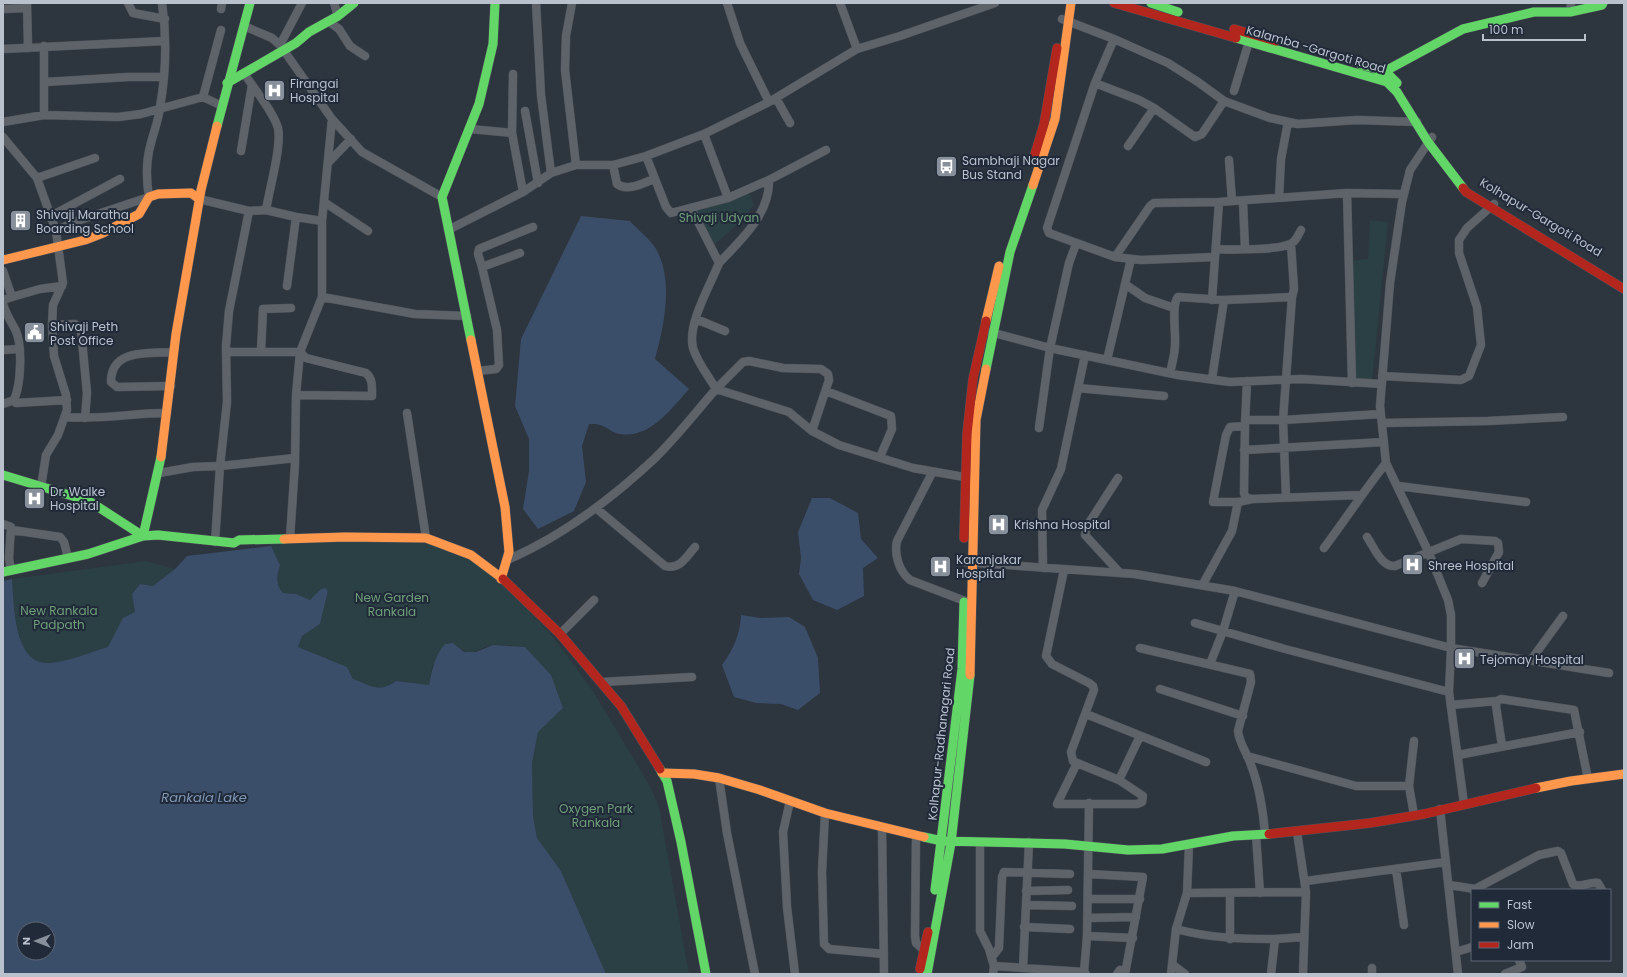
<svg xmlns="http://www.w3.org/2000/svg" width="1627" height="977" viewBox="0 0 1627 977" font-family="Poppins,sans-serif">
<style>
.green{fill:#2a4044}
.water{fill:#3b4e69;fill-rule:evenodd}
.lines{fill:none;stroke-linecap:round;stroke-linejoin:round}
.street-casing{stroke:#4c5158;stroke-width:9}
.fast-casing{stroke:#4c5158;stroke-width:10}
.slow-casing{stroke:#4c5158;stroke-width:10}
.jam-casing{stroke:#4c5158;stroke-width:10}
.street{stroke:#5e636a;stroke-width:8}
.fast{stroke:#63d668;stroke-width:9}
.slow{stroke:#ff974d;stroke-width:9}
.jam{stroke:#b3261e;stroke-width:9}
.labels{text-anchor:middle;dominant-baseline:central;stroke-width:4;stroke-linejoin:round;paint-order:stroke}
.street-label{font-size:12px;fill:#b9c1cd;stroke:#202a39}
.poi-label{font-size:12px;fill:#b9c1cd;stroke:#202a39;text-anchor:start}
.park-label{font-size:12px;fill:#6f9e79;stroke:#202a39}
.water-label{font-size:13px;font-style:italic;fill:#7f97b4;stroke:#202a39}
</style>
<rect width="100%" height="100%" fill="#2d353e"/>
<path class="green" d="M748,189L754,205L737,225L715,244L691,208Z
M1370,220L1388,222L1372,381H1353L1351,261L1368,259Z
M410,537L471,555L503,585L551,634L593,691L651,788L659,807L689,974H606L561,871L537,838L533,816L532,763L538,732L563,708L551,675L525,647C515,646 503,644 493,645C472,649 474,661 453,643L445,644L432,667L429,685L396,681C379,693 370,686 353,679L347,667L298,647L302,636L320,624L328,591L310,600L289,593H283C275,584 277,575 280,565L271,546V539Z
M146,561L175,569L153,586L140,584L132,594L135,612L114,636L109,647C90,653 69,662 49,663C13,665 14,602 12,579Z"/>
<path class="water" d="M581,216L630,221C638,230 650,239 656,249C674,280 664,326 655,359L689,389C672,408 650,439 620,434C608,432 607,423 589,424L582,446L586,482L574,511L538,529L523,509L529,471V439L515,406L521,339Z
M812,498H830L858,513L861,539L878,558L863,568L864,596L837,610L813,600L799,574L801,558L798,532Z
M271,546L280,565C277,575 275,584 283,593L296,594L310,600L320,590L325,588L328,591L320,624L302,636L298,647L347,667L353,679C371,686 379,693 396,681L429,685C432,670 435,655 445,644L453,643L464,652H476L493,645L525,647L551,675L563,708L538,732L532,763L533,816L537,838L561,871L606,974H3V581L12,579C14,602 13,665 49,663C69,662 90,652 108,647L123,618L135,612L132,594L140,584L153,586L175,569L187,556ZM24,929H48V953H24Z
M741,615L761,618L789,617L805,627L818,658L820,693L798,710L781,704L756,703L734,697L722,665C733,650 740,635 741,615Z"/>
<g class="lines">
<defs>
<path id="street" d="M27,3L28,48
M128,3L133,13L165,19
M334,3L338,16
M536,3L541,95L551,173
M572,3L566,36L565,70L576,165
M727,3L740,43L769,102
M840,3L857,49
M3,9L27,8
M221,9L222,3
M1570,12L1571,3
M1062,19L1114,39L1095,83L1047,228L1049,233L1115,257L1150,206L1154,203L1219,202L1347,193L1403,194
M328,21L339,29L350,46L365,56
M244,26L272,38L280,45L332,119L362,152L442,197
M1114,39L1168,63L1198,82L1224,101L1270,118L1298,124L1357,120L1417,122
M280,45L302,3
M3,49L164,41
M244,73C254,89 273,111 278,128C282,145 269,191 266,210
M45,82L128,77H164
M1095,83L1139,100L1154,108L1195,137L1202,134L1224,101
M1234,91L1250,38
M203,97L221,30
M776,98L790,123
M525,111L538,183
M44,115V46
M3,122L44,115L118,117L141,114L203,97L222,106
M470,129L512,133L523,192
M512,133L513,74
M704,134L728,198
M3,137L37,178L56,231L63,283L53,305L52,325L54,356L66,395L67,410L58,435L46,455L41,487
M1432,137L1410,170L1402,202L1390,283L1380,406L1386,463L1428,551L1448,600L1451,615V648L1609,673
M1128,146L1154,108
M241,151L252,85
M646,156L666,207L671,213L728,198L769,180L826,150
M1229,160L1232,201
M328,163L351,139
M613,165L617,184C628,192 643,183 654,179
M37,178L95,158
M1347,193L1352,383
M1279,198L1281,159L1288,122
M199,199L249,211L266,210L296,217L322,221
M1243,201L1245,249
M324,202L368,231
M691,208L719,263C741,240 770,214 769,180
M51,216L120,179
M448,230L523,192L551,173L576,165H613L646,156L704,134L769,102L857,49L900,36L995,3
M56,231L74,222L149,197C146,179 146,160 151,143C154,131 159,119 160,107C166,73 167,37 162,3
M1216,249C1231,250 1278,250 1290,244C1296,242 1298,235 1301,230
M1115,257L1141,260L1215,257
M482,267L478,254L479,249L533,227
M3,271L12,297L3,300
M1125,284L1145,298L1174,308
M287,286L296,217
M12,297L40,289L62,286
M322,297L415,314L467,316
M1212,300L1219,202
M3,304C6,314 10,320 15,329C23,344 21,384 14,400L3,404
M696,319L725,331
M52,325L75,324L81,330L87,393L85,418
M990,332L1050,348L1178,375L1230,382L1302,379L1382,384
M3,350L19,349
M226,352H300L306,358L366,373C373,379 372,387 372,396L296,395
M261,352L263,309L291,308
M1107,360L1131,259
M478,371L496,369L499,365L497,330L482,267L520,253
M1170,373C1172,364 1175,354 1175,344C1176,333 1171,305 1178,297L1224,300L1292,297L1294,289L1291,244
M1382,376L1461,380L1469,376L1481,345L1477,307L1459,253V240L1467,228L1494,204
M1212,379L1224,300
M171,386L117,387L111,382C111,348 149,354 174,352
M1078,388L1164,396
M826,391L891,416L892,429L880,457
M16,403L67,400
M407,413L426,538
M65,417C102,420 132,413 167,413
M1245,420H1283L1381,414
M1382,423L1488,421L1563,417
M1245,425L1247,381
M1039,428L1050,348L1069,263L1076,244
M812,431L829,380L828,374L821,369L783,368L749,361L743,362L716,389L789,412L812,431L839,445L913,468L970,478
M1244,450L1384,442
M159,473L193,467L220,466L227,402L226,346L229,311L249,211
M932,473L897,541C894,555 899,571 910,580L965,601
M1118,478L1087,526L1085,535L1120,573
M1398,486L1526,502
M1286,497L1283,420L1292,297
M1252,499L1238,502H1213L1226,435L1230,427L1245,426L1244,493L1246,498L1252,499L1361,495
M597,509L665,566C680,570 686,557 695,547
M3,524L11,527L9,558L11,570
M12,530L60,537L64,542L68,558
M1367,537C1374,547 1381,567 1395,566L1461,539L1495,541L1498,543L1499,552L1482,583
M290,538L295,464L296,395L300,352L322,297V221L332,119
M215,542L220,466L295,458
M1324,548C1345,520 1364,491 1386,463
M507,560C561,537 610,500 653,460C675,439 695,413 716,389C709,377 697,362 693,348C687,324 710,286 719,263
M964,562L1135,574L1235,591L1451,648L1449,692L1464,804
M1043,568L1042,510L1061,469L1085,355
M1064,570L1046,656L1052,664L1089,683L1093,686L1094,690L1071,752L1073,761L1077,763
M1203,584L1232,531L1238,502
M1195,623L1285,649L1449,692
M560,634L594,600
M1140,648L1250,674L1251,682L1238,731C1239,743 1247,753 1251,765C1260,788 1263,810 1265,834
M1531,660L1563,616
M1210,664L1223,631L1235,591
M602,682L692,677
M1160,689L1243,716
M1451,705L1497,701
M1086,714L1206,762
M1414,741L1409,786L1414,815
M1502,746L1496,706L1497,701L1501,699L1574,710L1588,779
M1458,755L1580,732
M1247,756L1356,786H1409
M1077,763L1119,780L1143,796L1142,802L1137,804H1057Z
M719,778L727,833L755,974
M1119,780L1140,736
M790,801L783,832L787,907L795,974
M1440,809L1458,974
M825,813L822,872L824,944L829,949L884,954
M882,828L884,974
M1297,832L1306,892L1303,974
M916,835L915,936L916,943L924,950
M1256,835L1260,893
M980,843V931L989,949L994,966
M1396,869L1404,925
M1089,874L1143,877L1125,974
M1306,881L1446,862
M1449,885L1475,889L1539,855L1558,851L1561,853L1573,884C1581,889 1589,881 1598,883L1602,890
M1026,891L1068,890
M1187,893L1306,892
M1230,893V939
M1088,899H1140
M1026,905L1072,906
M1088,918L1136,917
M1024,927L1070,929
M1176,929C1209,938 1241,939 1275,939
M1087,936L1133,938
M1456,952L1472,947
M992,957L999,948L1002,877L1004,872L1070,874
M1173,965L1185,974
M1023,968L1029,842
M993,974L994,966L1084,972
M1086,974L1084,972L1087,936L1089,803
M1117,974L1120,970
M1171,974L1176,929L1187,893L1189,845
M1271,974L1275,939L1304,937
M1372,974V968
M1505,974L1522,967L1519,960"/>
<path id="fast" d="M1151,3L1178,12
M1236,38L1387,82L1397,92L1428,142L1463,188
M1361,65L1385,71L1397,83
M1378,75L1463,29L1534,12H1570L1602,5L1603,3
M227,83L296,43L309,32L338,16L354,3
M217,126L250,3
M471,340L442,197L479,104L493,44L495,3
M986,369L1010,252L1033,185
M3,475L89,501L143,536L161,457
M3,572L88,554L143,536L158,535L234,543L239,540L284,539
M660,769L667,781L681,842L706,974
M924,837L942,841L1065,844L1128,850L1162,849L1233,836L1269,834
M935,890L962,669L964,602
M927,974L951,843L970,675"/>
<path id="slow" d="M1033,185L1055,119L1071,3
M3,260L85,240L103,233L139,214L149,197L158,194L191,193L199,199
M986,321L999,266
M471,340L505,507L509,552L501,579
M161,457L176,334L201,190L217,126
M284,539L345,537L426,538L471,555L503,579
M970,675L976,420L986,369
M662,773L694,774L719,778L760,790L825,813L924,837
M1536,788L1571,781L1624,774"/>
<path id="jam" d="M1114,3L1236,38
M1234,29L1276,41
M1034,157L1044,124L1057,48
M1463,188L1466,192L1624,289
M964,538L967,434L973,379L986,321
M503,579L560,634L621,706L660,769
M1269,834L1370,823L1424,814L1536,788
M920,969L928,932"/>
</defs>
<use href="#street" class="street-casing"/>
<use href="#fast" class="fast-casing"/>
<use href="#slow" class="slow-casing"/>
<use href="#jam" class="jam-casing"/>
<use href="#street" class="street"/>
<use href="#fast" class="fast"/>
<use href="#slow" class="slow"/>
<use href="#jam" class="jam"/>
</g>
<defs>
<symbol id="hospital-square" viewBox="-11 -11 22 22"><rect x="-9" y="-9" width="18" height="18" rx="4" fill="#88909b" stroke="#202a39"/><path d="M-5-5h3v3.5h4V-5h3V5h-3V1.5h-4V5h-3Z" fill="#fff"/></symbol>
<symbol id="bus-square" viewBox="-11 -11 22 22"><rect x="-9" y="-9" width="18" height="18" rx="4" fill="#88909b" stroke="#202a39"/><path d="M-5-6H5V4H4V6H2V4H-2V6H-4V4H-5ZM-3.5-4V0h7V-4ZM-3.5 1.2v1.5H-2V1.2ZM2 1.2v1.5H3.5V1.2Z" fill="#fff"/></symbol>
<symbol id="building-square" viewBox="-11 -11 22 22"><rect x="-9" y="-9" width="18" height="18" rx="4" fill="#88909b" stroke="#202a39"/><path d="M-4-6H4V6H1V3H-1V6H-4ZM-2.5-4.3h1.7v1.8h-1.7ZM.8-4.3h1.7v1.8H.8ZM-2.5-1h1.7V.8h-1.7ZM.8-1h1.7V.8H.8Z" fill="#fff"/></symbol>
<symbol id="civic-square" viewBox="-11 -11 22 22"><rect x="-9" y="-9" width="18" height="18" rx="4" fill="#88909b" stroke="#202a39"/><path d="M-.6-6.5H3V-4.5H.6V-3L4-1V1h2V6H-6V1h2V-1L-.6-3ZM-1.2 2.5V6h2.4V2.5Z" fill="#fff"/></symbol>
</defs>
<g fill-rule="evenodd">
<use href="#hospital-square" x="262" y="78" width="25" height="25"/>
<use href="#bus-square" x="934" y="154" width="25" height="25"/>
<use href="#building-square" x="8" y="208" width="25" height="25"/>
<use href="#civic-square" x="22" y="320" width="25" height="25"/>
<use href="#hospital-square" x="22" y="486" width="25" height="25"/>
<use href="#hospital-square" x="986" y="512" width="25" height="25"/>
<use href="#hospital-square" x="1400" y="552" width="25" height="25"/>
<use href="#hospital-square" x="928" y="554" width="25" height="25"/>
<use href="#hospital-square" x="1452" y="646" width="25" height="25"/>
</g>
<g class="labels">
<g class="street-label">
<text transform="translate(1316 49) rotate(16)">Kalamba -Gargoti Road</text>
<text transform="translate(1541 217) rotate(31)">Kolhapur-Gargoti Road</text>
<text transform="translate(941 734) rotate(-84)">Kolhapur-Radhanagari Road</text>
</g>
<g class="poi-label">
<text x="290" y="83">Firangai<tspan x="290" dy="14">Hospital</tspan></text>
<text x="962" y="160">Sambhaji Nagar<tspan x="962" dy="14">Bus Stand</tspan></text>
<text x="36" y="214">Shivaji Maratha<tspan x="36" dy="14">Boarding School</tspan></text>
<text x="50" y="326">Shivaji Peth<tspan x="50" dy="14">Post Office</tspan></text>
<text x="50" y="491">Dr. Walke<tspan x="50" dy="14">Hospital</tspan></text>
<text x="1014" y="524">Krishna Hospital</text>
<text x="956" y="559">Karanjakar<tspan x="956" dy="14">Hospital</tspan></text>
<text x="1428" y="565">Shree Hospital</text>
<text x="1480" y="659">Tejomay Hospital</text>
</g>
<g class="park-label">
<text x="719" y="217">Shivaji Udyan</text>
<text x="392" y="597">New Garden<tspan x="392" dy="14">Rankala</tspan></text>
<text x="59" y="610">New Rankala<tspan x="59" dy="14">Padpath</tspan></text>
<text x="596" y="808">Oxygen Park<tspan x="596" dy="14">Rankala</tspan></text>
</g>
<g class="water-label">
<text x="204" y="797">Rankala Lake</text>
</g>
</g>
<rect width="1627" height="977" fill="none" stroke="#b9c1cd" stroke-width="8"/>
<rect x="1471" y="889" width="140" height="72" fill="#202a39" stroke="#5d6674"/>
<rect x="1479" y="902" width="20" height="6" fill="#63d668" stroke="#5d6674"/>
<text x="1507" y="909" font-size="12" fill="#b9c1cd">Fast</text>
<rect x="1479" y="922" width="20" height="6" fill="#ff974d" stroke="#5d6674"/>
<text x="1507" y="929" font-size="12" fill="#b9c1cd">Slow</text>
<rect x="1479" y="942" width="20" height="6" fill="#b3261e" stroke="#5d6674"/>
<text x="1507" y="949" font-size="12" fill="#b9c1cd">Jam</text>
<g transform="translate(36 941) rotate(270)"><circle r="19" fill="#202a39" stroke="#5d6674"/>
<path d="M0-3L7 15L0 10L-7 15Z" fill="#88909b"/>
<text y="-6" font-size="11" font-weight="bold" text-anchor="middle" fill="#b9c1cd">N</text>
</g>
<path d="M1483 34v6h102v-6" fill="none" stroke="#b9c1cd" stroke-width="2"/>
<text x="1489" y="34" font-size="12" fill="#b9c1cd" stroke="#202a39" stroke-width="3" paint-order="stroke">100 m</text>
</svg>
